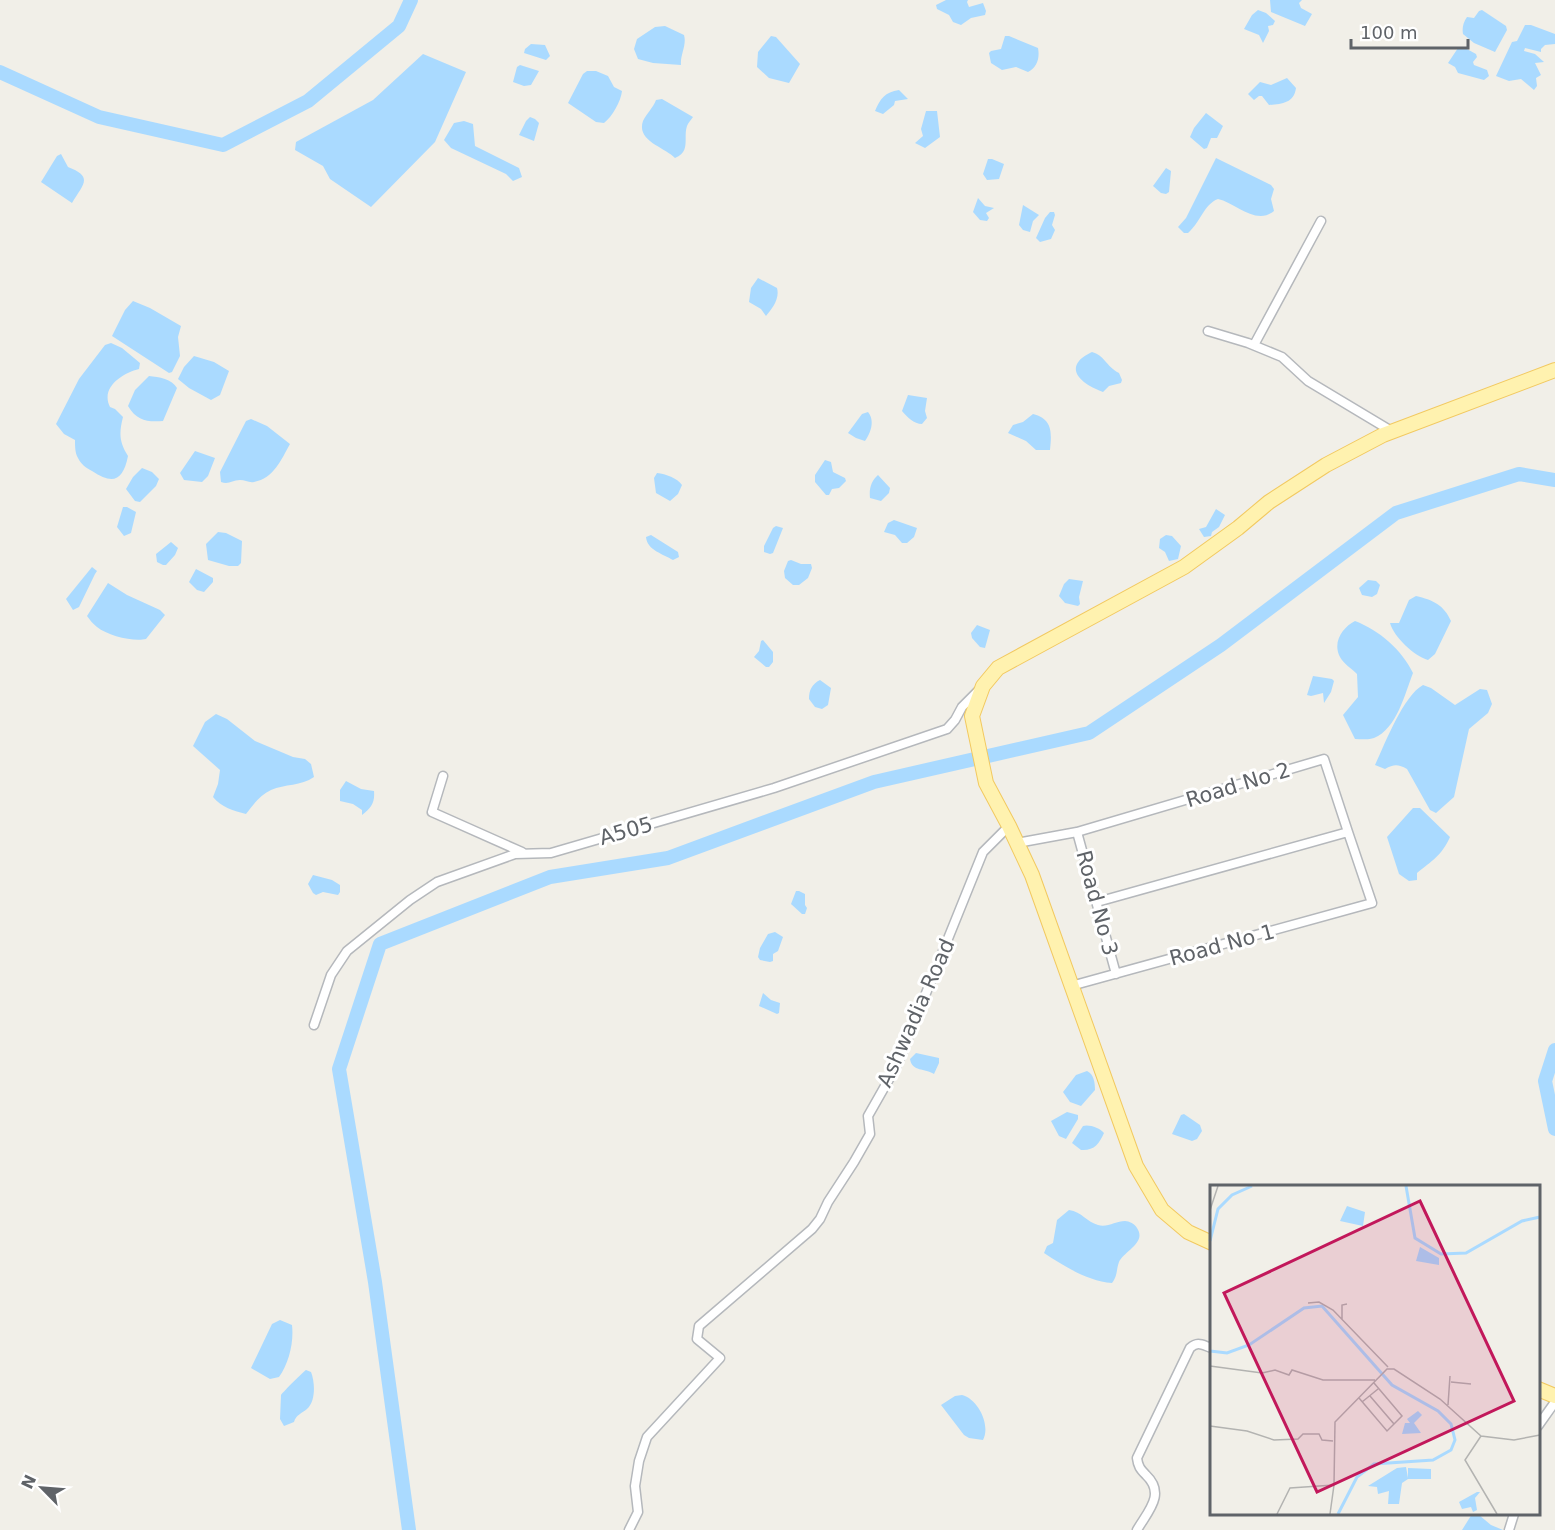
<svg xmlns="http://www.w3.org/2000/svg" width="1555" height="1530" viewBox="0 0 1555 1530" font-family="'DejaVu Sans',sans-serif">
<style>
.water{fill:#aadaff}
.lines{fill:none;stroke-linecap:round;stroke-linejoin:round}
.river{stroke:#aadaff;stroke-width:14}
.street-casing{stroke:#b5b8bc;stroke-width:11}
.primary-casing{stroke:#f2c960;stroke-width:16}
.street{stroke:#fff;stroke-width:8}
.primary{stroke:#fff2af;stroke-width:14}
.labels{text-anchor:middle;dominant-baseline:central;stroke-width:6;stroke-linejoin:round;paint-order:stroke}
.street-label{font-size:21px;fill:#5f6368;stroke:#fff}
.inset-river{fill:none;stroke:#aadaff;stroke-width:3}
.inset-road{fill:none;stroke:#b3b3b1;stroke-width:1.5}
.view{fill:#c2185b;fill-opacity:0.15;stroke:#c2185b;stroke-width:3}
.inset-edge{fill:none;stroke:#5f6368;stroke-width:3}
</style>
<rect width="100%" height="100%" fill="#f1efe8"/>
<path class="water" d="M946,0H968L967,2L969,7L983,3L986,11L985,15L971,18L961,25L953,22L949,15L937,9L936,5Z
M1270,0H1302L1299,3L1301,8L1312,14L1305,26L1271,12Z
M1258,10L1266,13L1275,21L1273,25L1268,26L1269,31L1263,43L1259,35L1244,29L1252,15Z
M1482,10L1506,26L1507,30L1495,52L1474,43L1463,34C1462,28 1463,23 1467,17L1474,18L1479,11Z
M1525,25H1531L1555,34V44L1545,45L1541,49V52L1525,48L1524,51L1535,54L1544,62L1535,63L1541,75L1536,78L1537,86L1534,90L1521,79L1509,81L1496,76L1512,42L1517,41Z
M665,26L684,35C687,45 680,55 681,65L653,63L638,59L634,49L637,39L655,27Z
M771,36L776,37L800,64L789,83L769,78L757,67L758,52Z
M1005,36H1009L1038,48C1040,58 1037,68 1028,72L1016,67L1002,70L991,63L989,53L991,51L1001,49Z
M531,44L545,45L550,56L546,60L524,53L525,49Z
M1458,48H1465L1476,54L1477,57L1473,62L1474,65L1487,70L1489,76L1484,80L1458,73L1455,67L1448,63Z
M423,54L466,72L435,142L371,207L330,179L323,166L295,150L296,142L373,100Z
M520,65L539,71L531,85L524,86L513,82L517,67Z
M587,71H596L608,76L614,87L622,91C621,101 612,117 604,123L596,122L568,103L583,74Z
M1287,78L1296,88C1294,103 1282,104 1269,105L1262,96H1259L1254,100L1248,94L1260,82L1271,85Z
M899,90L908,99L895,101L894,105L883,114L875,111C880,99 885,92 899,90Z
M662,99L693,117C691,120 688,123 687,126C683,138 691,152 675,158C665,147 636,141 643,121C646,114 653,108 656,100Z
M926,111H937L940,137L925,148L915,143L923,136L921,129Z
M1206,113L1223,126L1217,138H1211L1207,148L1204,149L1190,137L1194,128Z
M530,117L535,119L539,123L534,141L519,135L526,121Z
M464,121L473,124L475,146L519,168L522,177L513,181L506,174L451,148L444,140L454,123Z
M61,154L68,167C94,177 83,184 72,203L41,182L57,156Z
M1216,158L1271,185L1274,189L1271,199L1274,211C1256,226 1236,203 1218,199C1204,204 1200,223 1188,233H1184L1178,227L1186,218Z
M988,159H992L1004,164L999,179L987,180L983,174Z
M1166,168L1171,171L1169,192L1166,194L1161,193L1153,186Z
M978,198L985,206L994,208L986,213L989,218L987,221L980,220L973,212Z
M1023,205L1039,215L1033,221L1030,232L1023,230L1019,225Z
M1050,212H1054L1055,215L1052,225L1055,230L1051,239L1040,242L1036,238L1045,218Z
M758,278L777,288C780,299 772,309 766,316L761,309L749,302L751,288Z
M133,301L150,308L181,326L178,337L180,356L172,372L169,373L112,336L125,310Z
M111,343L122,348L140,363L139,369C123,373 100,387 110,407L115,409L123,417C119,433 119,442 128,456C123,481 113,485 92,471C86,468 81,464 78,458C75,453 75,446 75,440L64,434L56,424L79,379L105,345Z
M1092,352C1104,355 1106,366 1119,373L1122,380L1121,383L1109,386L1103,392C1092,388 1067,376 1079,361C1082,357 1088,354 1092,352Z
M194,356L214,362L229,371L220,395L211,400L189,388L178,379L184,367Z
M149,376C159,377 172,379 177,388L163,421C147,422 137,421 128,406L135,390Z
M908,395L927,398L925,411L927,418L922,424C914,424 907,417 902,411Z
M868,412C875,420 871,433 865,441L856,438L848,433L862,414Z
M1033,414C1052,419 1052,431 1050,450H1036L1026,441L1008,433L1013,425L1023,422Z
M251,419L267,426L290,444C281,460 274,478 254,482C249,483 245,480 240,480C232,480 229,485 221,482L220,472L246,421Z
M195,451L215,458L208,476L202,482L184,480L180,473Z
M825,460L831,462L833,472L845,478L846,481L839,488L832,489L829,495H826L815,482V475Z
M142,468L152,472L159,479L156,486L140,502L135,501L126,489L133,477Z
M657,473C666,474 677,478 682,485L678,494L670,501L656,493L654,478Z
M878,475L890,488L889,493L881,501L870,498C869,489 871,481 878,475Z
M123,507H127L136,512L131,533L124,536L117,527Z
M1216,509L1225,515L1219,527L1212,532L1211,536L1204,537L1199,529L1206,527Z
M894,520L917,528L914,537L907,543H902L895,535L884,532L888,523Z
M776,526L783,528L773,553L770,554L764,552V546L773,528Z
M218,532L226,533L242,541L241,563L238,566H229L208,560L206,544Z
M651,535L678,552L679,557L673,560C663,554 647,550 646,537Z
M1166,535L1172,536L1181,546L1178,559L1169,561L1165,552L1159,548L1160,539Z
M171,542L178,548L175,555L166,565H163L157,562L156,554Z
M791,560L801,564H811L812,568L808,578L799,585H793L785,578L784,571L788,561Z
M92,567L97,571L95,574L79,607L73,610L66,599Z
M196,569L213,578V582L204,592L197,590L189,582Z
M1069,579L1083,581L1079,597L1080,604L1078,606L1065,603L1059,596L1064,584Z
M1368,580L1376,581L1380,585L1377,594L1372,597L1362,595L1359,588Z
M108,583L127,595L160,610L165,615L146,639C134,642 108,636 97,627C93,624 90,620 87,616Z
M1416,596C1433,600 1444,605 1451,621L1435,654L1428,660C1414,656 1394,637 1390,623H1399L1409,600Z
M1355,621C1379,630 1402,650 1413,673C1405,693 1397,729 1374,738C1369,740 1361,739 1355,739L1343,715L1358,697L1357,674C1352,669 1343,663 1340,657C1332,642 1343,627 1355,621Z
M977,625L990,630L985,648L980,647L972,638L971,633Z
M763,640L773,652V662L769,667H766L754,657L759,651L761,641Z
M1313,676L1332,679L1334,681L1331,692L1324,703L1323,693L1311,696L1307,695Z
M820,680L831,688L828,705L822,709L815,707L809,699C809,690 812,684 820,680Z
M1423,685L1431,688L1455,705L1480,689L1487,690L1492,704L1488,713L1469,729L1454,797L1436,813L1430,810L1407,769C1398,764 1394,764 1385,769L1375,765C1385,744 1403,696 1423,685Z
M216,714L227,719L255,741L293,757L305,759L311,764L314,777C301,786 285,784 271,790C260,795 253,805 246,814C234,811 221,807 213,797L218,784L220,770L193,746L205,722Z
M346,781L361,789L374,791C375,803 371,808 362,815V810L353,804L340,801V790Z
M1413,808H1420L1450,837C1442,855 1432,861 1417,873V880L1409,881L1399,874L1387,837Z
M313,875L332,880L340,885V892L338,895L323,892L316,895L313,893L308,884Z
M796,891H799L805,894V905L807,908L805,914H802L791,904Z
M775,932L783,937L778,951L773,954V961L770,962L760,960L758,957L760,948L768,934Z
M763,993L771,1000L780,1003L779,1013L777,1014L759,1006Z
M916,1053L939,1058V1063L934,1074C925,1068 912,1072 910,1059Z
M1087,1071C1094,1074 1095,1083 1095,1090L1081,1106L1070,1102L1063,1092L1076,1075Z
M1067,1112L1078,1115V1119L1066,1139L1059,1136L1051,1121Z
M1184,1114L1200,1125L1202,1131L1197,1139L1192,1141L1172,1134L1181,1115Z
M1083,1126C1089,1124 1100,1128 1104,1133C1099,1144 1094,1151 1081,1150L1072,1143Z
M1069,1210C1082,1212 1087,1222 1098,1225C1107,1228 1116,1221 1125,1221C1129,1221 1135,1224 1137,1228C1147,1243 1124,1251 1119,1262C1116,1270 1118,1275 1112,1283C1087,1281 1064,1266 1044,1253L1047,1246L1053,1243L1057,1220Z
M280,1320L292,1325C294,1342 289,1363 279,1377L270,1379L251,1368L272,1324Z
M306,1370L311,1372C315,1382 316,1401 307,1409C302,1413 296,1415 294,1422L284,1426L280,1419L281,1395C284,1391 303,1372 306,1370Z
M962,1395C978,1399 991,1425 983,1440L969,1438L964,1435L941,1405L955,1396Z
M1472,1514L1479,1515L1491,1525L1503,1530H1462Z"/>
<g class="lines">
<path class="river" d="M0,72L99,117L223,145L308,101L399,26L411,0
M1555,1050L1545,1081L1555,1129
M409,1530L375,1282L339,1069L380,944L550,877L668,858L874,782L1089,733L1221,645L1396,513L1519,474L1555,480"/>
<defs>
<path id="street" d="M1208,331L1248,343L1282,357L1308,381L1393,432
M1254,345L1321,221
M443,776L432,812L522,852
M1077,832L1116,974
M1017,843L1077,832L1324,759L1348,832
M1071,986L1372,903L1348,832L1097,902
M314,1025L331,975L347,951L410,900L437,882L515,854L551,853L774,788L947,729L955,720L962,707L978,691
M1538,1426L1555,1402
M629,1530L638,1512L635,1486L639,1461L647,1437L720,1358L697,1339L699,1326L812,1229L820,1219L828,1202L854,1162L870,1134L868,1116L897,1065L983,852L1009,826
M1137,1530C1148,1511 1166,1494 1146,1475C1140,1469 1138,1466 1137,1458L1190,1348C1198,1341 1202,1345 1212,1348
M1509,1530L1514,1514"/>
<path id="primary" d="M1212,1243L1188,1232L1162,1210L1136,1166L1032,875L1009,826L986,783L972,716L983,686L998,668L1184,567L1238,528L1269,502L1326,465L1383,435L1555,370
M1538,1389L1555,1396"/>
</defs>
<use href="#street" class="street-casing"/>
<use href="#primary" class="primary-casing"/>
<use href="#street" class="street"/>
<use href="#primary" class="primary"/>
</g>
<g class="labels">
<g class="street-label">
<text transform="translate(1238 785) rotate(-17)">Road No 2</text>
<text transform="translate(626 831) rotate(-16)">A505</text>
<text transform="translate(1097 903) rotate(75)">Road No 3</text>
<text transform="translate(1222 945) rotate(-15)">Road No 1</text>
<text transform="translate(916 1013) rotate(-66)">Ashwadia Road</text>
</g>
</g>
<g transform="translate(1210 1185)">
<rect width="330" height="330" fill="#f1efe8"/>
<path d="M137,21L155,27L153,41L130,36ZM210,62L229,73V80L206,76ZM208,226L212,230L204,238L211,248L192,249L195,238H200L197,234ZM196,282L198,293V283L221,284V294H198L192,298L189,319H178L179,306L168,309L167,302L158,301L187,283ZM267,307H270L265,313L267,325L263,327L261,322L252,324L249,317Z" fill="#aadaff"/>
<path class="inset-river" d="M196,1L205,53L231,69L256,68L312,36L330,32M0,56L8,24L22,10L42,1M0,166L17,168L39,160L94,123L112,121L182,200L228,226L241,239L245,255L241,265L223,275L164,279L147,292L128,329"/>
<path class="inset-road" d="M0,25L8,1M98,118L109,117L123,125L178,182M132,134V120L137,119M0,181L52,188L65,185L79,190L82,185L113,195H165M241,197L261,199M164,198L192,231L184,239M149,213L177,246L184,239L160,211M152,217L168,204M238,220L240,191M0,241L37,246L64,255L88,254L93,249H109L112,255L123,256M271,251L255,275L287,329M67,329L80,303L124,300M120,329L124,300L125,237L177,184H184L230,214L271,251L304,255L330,250"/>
<path class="view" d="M210,16L304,216L107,307L14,108Z"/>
<rect width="330" height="330" class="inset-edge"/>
</g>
<g transform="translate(42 1488) rotate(295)" stroke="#ffffff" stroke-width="4.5" paint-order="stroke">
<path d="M0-4.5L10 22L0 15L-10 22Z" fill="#5f6368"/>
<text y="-9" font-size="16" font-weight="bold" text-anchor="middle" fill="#5f6368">N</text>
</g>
<path d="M1351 39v9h117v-9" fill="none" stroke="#5f6368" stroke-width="3"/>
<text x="1360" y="39" font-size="18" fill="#5f6368" stroke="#ffffff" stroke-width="4.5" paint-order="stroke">100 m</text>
</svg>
